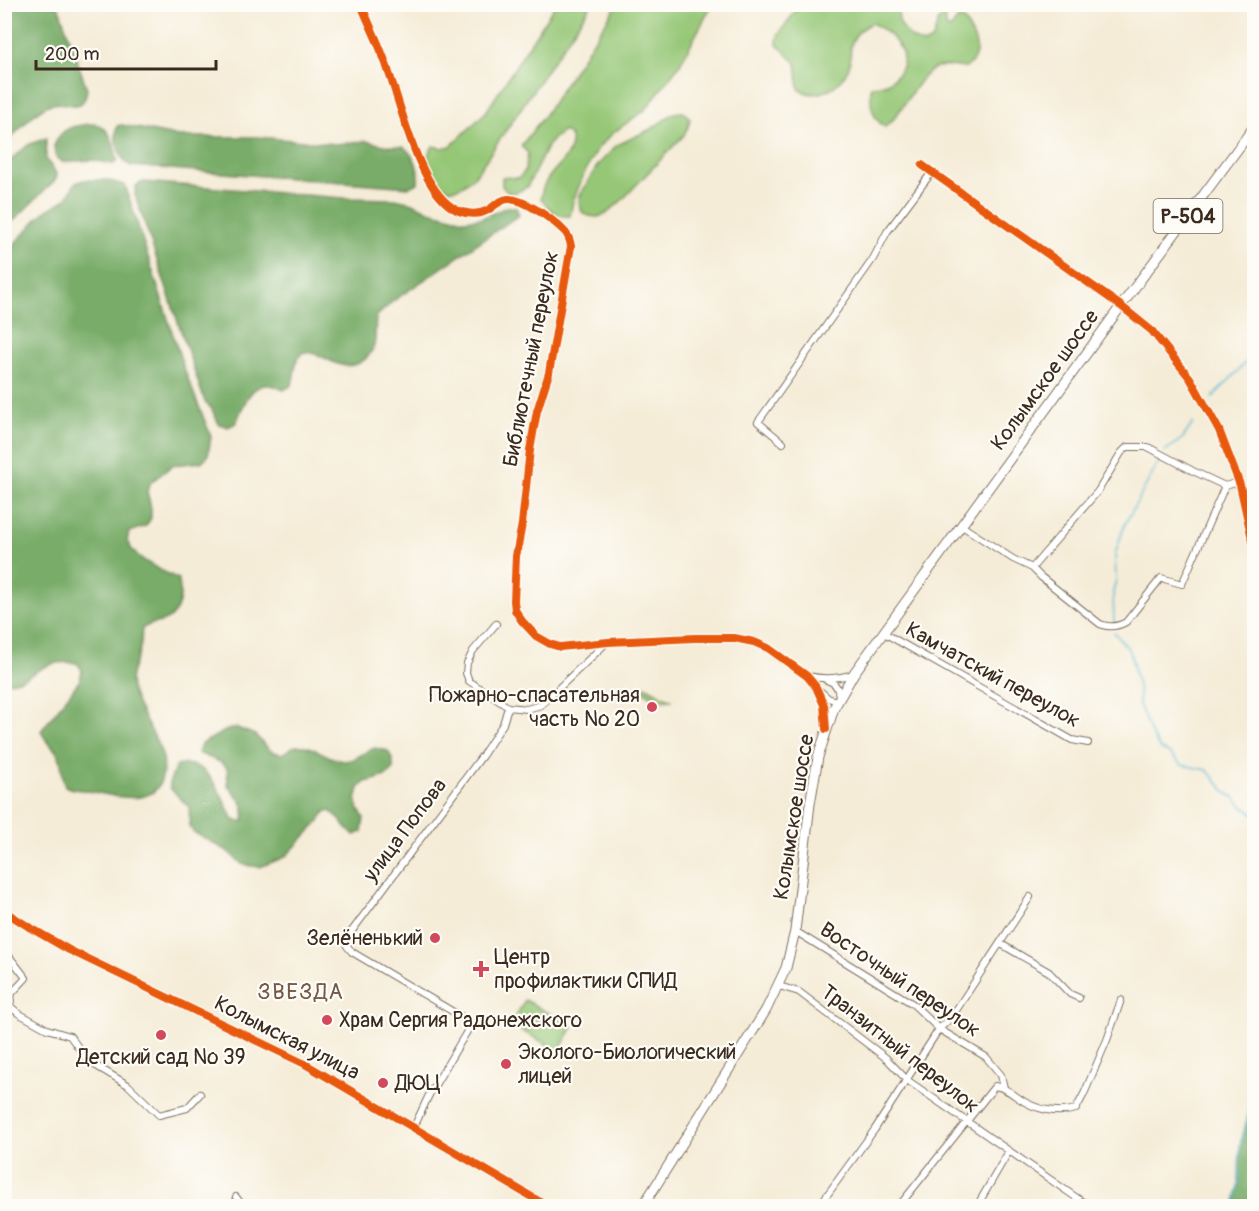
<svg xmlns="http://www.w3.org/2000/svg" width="1259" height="1211" viewBox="0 0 1259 1211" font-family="Pangolin,sans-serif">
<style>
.green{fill:#96c777;stroke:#68784a;stroke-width:1.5}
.forest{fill:#78ac68;stroke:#5a6b43;stroke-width:1.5}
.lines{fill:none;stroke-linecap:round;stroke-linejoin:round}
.stream{stroke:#52b5d1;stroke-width:1.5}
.minor-casing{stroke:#7c6e5f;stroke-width:8}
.tertiary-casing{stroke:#7c6e5f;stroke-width:10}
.trunk-casing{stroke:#7c6e5f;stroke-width:11}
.minor{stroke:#fff;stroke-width:6}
.tertiary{stroke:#fff;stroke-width:8}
.trunk{stroke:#fff;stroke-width:9}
.cycleway-casing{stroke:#fdfcf7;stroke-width:11}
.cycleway{stroke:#e8590c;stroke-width:8}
.poi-dot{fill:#d1495b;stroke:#fdfcf7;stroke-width:2}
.labels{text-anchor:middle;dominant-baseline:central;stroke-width:4.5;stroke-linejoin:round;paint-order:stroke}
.shield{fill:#fdfcf7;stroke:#75695f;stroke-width:1.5}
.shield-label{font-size:20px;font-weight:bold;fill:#3b2a1e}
.street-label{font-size:21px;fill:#3b2a1e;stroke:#fdfcf7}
.poi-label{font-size:21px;fill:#3b2a1e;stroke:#fdfcf7;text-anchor:start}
.neighbourhood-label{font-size:22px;letter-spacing:1.5px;fill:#755846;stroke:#fdfcf7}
</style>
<rect width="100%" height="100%" fill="#fdfcf7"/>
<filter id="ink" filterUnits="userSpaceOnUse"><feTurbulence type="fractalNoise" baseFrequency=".0167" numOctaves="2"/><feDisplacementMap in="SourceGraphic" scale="12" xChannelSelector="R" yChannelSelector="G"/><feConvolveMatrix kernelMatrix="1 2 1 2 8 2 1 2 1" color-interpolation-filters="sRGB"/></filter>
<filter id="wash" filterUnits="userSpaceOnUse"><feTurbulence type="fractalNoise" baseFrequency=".008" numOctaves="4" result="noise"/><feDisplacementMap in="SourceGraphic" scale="24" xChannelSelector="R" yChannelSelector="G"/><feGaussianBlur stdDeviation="1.35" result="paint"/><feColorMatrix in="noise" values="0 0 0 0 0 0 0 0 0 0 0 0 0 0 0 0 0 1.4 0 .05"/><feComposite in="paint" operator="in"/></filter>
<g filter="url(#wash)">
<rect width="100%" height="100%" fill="#f5ecd7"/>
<path class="green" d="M908,4L901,6C892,21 909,40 924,44L933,39L938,21L941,18H946V27L950,29L958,19H963C974,36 985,53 966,68C957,67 946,65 938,67C917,73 903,115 885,127C871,118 870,103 871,87C876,86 884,85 889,82C919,61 895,35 872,23C864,26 856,33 852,42C849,50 852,61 848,69C839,88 818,101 799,89L796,63L777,44L778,35L800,5Z
M555,5H591L475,176C468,181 460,190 450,189C438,187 425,167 428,155C429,153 432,148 433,146L442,148L451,146L486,112Z
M617,5H712L680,64L645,110L613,133L598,148L584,174L573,201L570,216C555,217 550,209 541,199C542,170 575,162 571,137L564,131L553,139L547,147L527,187L517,192L508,193L502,186V177L519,178L525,171L528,153L521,146L544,116Z
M683,112L690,118L688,127L684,135L621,201L607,213L598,217L589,216L582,212L579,203L580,195L598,165L617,145L651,129L674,113Z
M643,685L671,700L659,701L638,688Z
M525,1000L573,1027L559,1051L511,1025Z"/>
<path class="forest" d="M5,4L58,5L87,89C84,116 68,100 51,104C36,108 16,134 5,144Z
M96,124C113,130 113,145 118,161L113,164L92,160L62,162L55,155L54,146C61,125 78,125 96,124Z
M122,125L180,137H258L336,144L366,141L389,146L404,147C416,157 419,168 418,183L409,187L131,166C119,160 113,139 117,126Z
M46,138V159L57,175L56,179L5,229V165L28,145Z
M84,180H107L125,185L184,369L211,436L208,456L201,462L173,465L151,482L147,491L151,508V518L146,526L129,532L127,541C135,560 160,569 178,579C183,593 180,615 164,621C155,624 149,623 142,629C141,635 142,642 140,648C137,663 126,675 132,691C139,714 156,733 163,758C165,766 163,772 161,780C152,811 103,792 82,790C75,789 72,790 65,786C61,776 63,766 59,756C54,746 45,742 41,731L80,680L82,670L77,663C69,663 60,661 52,664C36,669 24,683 7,682L5,679V254L39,217L47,210L66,199L75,183Z
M143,182L344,198L395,199L413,203L429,211L464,220L482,218L507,207H516L519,215L392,302L376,317C375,326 376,337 374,346C368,363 351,370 335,363C324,358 316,352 303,352L297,359L292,385L284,390C279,388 271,384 265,385C248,387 242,410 236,423L228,427L219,424L211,408L205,402L135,195L136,186Z
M237,728L255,735L271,751L281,754C286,753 288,749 293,747C313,741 326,760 344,761C357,761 363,751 375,748L388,751C403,776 384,777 365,782L359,788L356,800L359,810L364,818L362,832L355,835C343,830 341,815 329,811L325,812L316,825L285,857L260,867L251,866L242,864L226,850L193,832L190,826L189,807L170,788V781L176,766C208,755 221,796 232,817L236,821H244C247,803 237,797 228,786L227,768L220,762L198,753L201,744L227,730Z
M1254,1074V1206H1234L1239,1184L1240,1145L1249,1113V1084Z"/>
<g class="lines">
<path class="stream" d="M1212,398L1254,354
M1165,451L1183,438L1193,423
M1114,625L1113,592L1116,580L1115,554L1125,524L1161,458
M1114,632L1130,651L1139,691V704L1151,734L1160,749L1170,754L1182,765L1207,770L1227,793L1235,798L1243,807L1254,814
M1234,1206L1239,1184L1240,1145L1249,1113V1084L1254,1074"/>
</g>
</g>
<g filter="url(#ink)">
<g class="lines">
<defs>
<path id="minor" d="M361,4C370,27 382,49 389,73C402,109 419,187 453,208C463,214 478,216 488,210C495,206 499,200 508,199C523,198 552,219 563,230C568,234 570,240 571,246L549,373L537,411L530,450L522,524L516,556L514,601L515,610L522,621L536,636L550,644L560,647L608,642L695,638H734L754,642L768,648L807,676L816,687L824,705L826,726
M922,165L1121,306
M783,443L758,422L873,259L887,232L932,172
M962,526L1013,559L1032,568L1098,491L1121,453L1127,447H1148L1193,471L1225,486
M1032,568L1041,577L1100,624C1109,628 1117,627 1126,622L1161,578L1182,584L1225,486L1239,482
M496,624L473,651L467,663L466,673L469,681L508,707L527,709L541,705L605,644
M884,633L1072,740L1088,743
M808,676C824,680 837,679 853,674
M826,680C836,683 838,687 839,697
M818,689L828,698L837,701
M795,931L913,1004L939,1029L986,1057L1001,1075L1004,1088
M1001,944L1049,972L1070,994L1079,998
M5,951L26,978L12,993L10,1006L18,1013L47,1029L70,1036L88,1061L128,1085L159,1115L187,1108L200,1094
M779,986L799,992L886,1058L907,1080L1087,1205L1084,1206
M414,1127L429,1095L472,1023L352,952L347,946L346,939L482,756L503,724L508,707
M236,1197L243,1206
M819,1206L875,1129L939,1029L951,1018L1030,897
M899,1206L995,1086C1006,1088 1011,1093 1020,1099C1036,1110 1058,1114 1076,1109L1084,1094L1107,1040L1121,1000
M977,1206L1009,1151"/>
<path id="tertiary" d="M1121,306L1152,331L1190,378L1219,430L1240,485L1254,548
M4,911L29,927L69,950L305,1064L547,1206"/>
<path id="trunk" d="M643,1206L766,1010L786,968L795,931L810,804L818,757L834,708L854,673L1121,306L1254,127"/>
</defs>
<use href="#minor" class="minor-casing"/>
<use href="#tertiary" class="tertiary-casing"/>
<use href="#trunk" class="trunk-casing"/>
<use href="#minor" class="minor"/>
<use href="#tertiary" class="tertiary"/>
<use href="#trunk" class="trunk"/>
<defs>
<path id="cycleway" d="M361,4C370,27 382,49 389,73C402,109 419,187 453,208C463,214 478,216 488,210C495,206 499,200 508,199C523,198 552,219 563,230C568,234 570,240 571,246L549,373L537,411L530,450L522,524L516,556L514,601L515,610L522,621L536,636L550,644L560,647L608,642L695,638H734L754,642L768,648L807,676L816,687L824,705L826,729
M922,165L1121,306L1152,331L1190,378L1219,430L1240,485L1254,548
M4,911L29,927L69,950L305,1064L547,1206"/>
</defs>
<use href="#cycleway" class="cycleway-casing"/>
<use href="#cycleway" class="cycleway"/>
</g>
</g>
<g class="poi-dot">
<circle cx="652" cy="707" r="6"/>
<circle cx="435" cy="938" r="6"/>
<path d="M478 960h6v6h6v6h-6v6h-6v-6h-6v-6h6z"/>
<circle cx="327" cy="1020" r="6"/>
<circle cx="161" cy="1035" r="6"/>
<circle cx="506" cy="1064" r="6"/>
<circle cx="383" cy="1083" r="6"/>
</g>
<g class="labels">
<rect class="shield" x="1153.5" y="199" width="69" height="34" rx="4.5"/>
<g class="shield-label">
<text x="1188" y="216">Р-504</text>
</g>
<g class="street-label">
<text transform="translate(531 359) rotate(-79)">Библиотечный переулок</text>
<text transform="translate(1045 380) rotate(-54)">Колымское шоссе</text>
<text transform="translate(993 675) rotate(29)">Камчатский переулок</text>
<text transform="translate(794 817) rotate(-81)">Колымское шоссе</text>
<text transform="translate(405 830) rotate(-53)">улица Попова</text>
<text transform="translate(900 980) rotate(34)">Восточный переулок</text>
<text transform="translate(287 1038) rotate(27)">Колымская улица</text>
<text transform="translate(900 1049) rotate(38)">Транзитный переулок</text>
</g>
<g class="poi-label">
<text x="640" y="695" text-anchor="end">Пожарно-спасательная<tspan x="640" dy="24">часть № 20</tspan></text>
<text x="423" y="938" text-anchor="end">Зелёненький</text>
<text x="494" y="957">Центр<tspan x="494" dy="24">профилактики СПИД</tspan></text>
<text x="339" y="1020">Храм Сергия Радонежского</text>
<text x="518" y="1052">Эколого-Биологический<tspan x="518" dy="24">лицей</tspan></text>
<text x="161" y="1057" text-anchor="middle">Детский сад № 39</text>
<text x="395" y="1083">ДЮЦ</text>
</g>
<g class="neighbourhood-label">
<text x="301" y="992">ЗВЕЗДА</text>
</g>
</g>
<rect width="1259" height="1211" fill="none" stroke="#fdfcf7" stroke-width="24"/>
<path d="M36 60v9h180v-9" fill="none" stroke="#3b2a1e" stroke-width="3"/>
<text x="45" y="60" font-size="18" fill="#3b2a1e" stroke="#fdfcf7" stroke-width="4.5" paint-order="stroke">200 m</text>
</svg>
